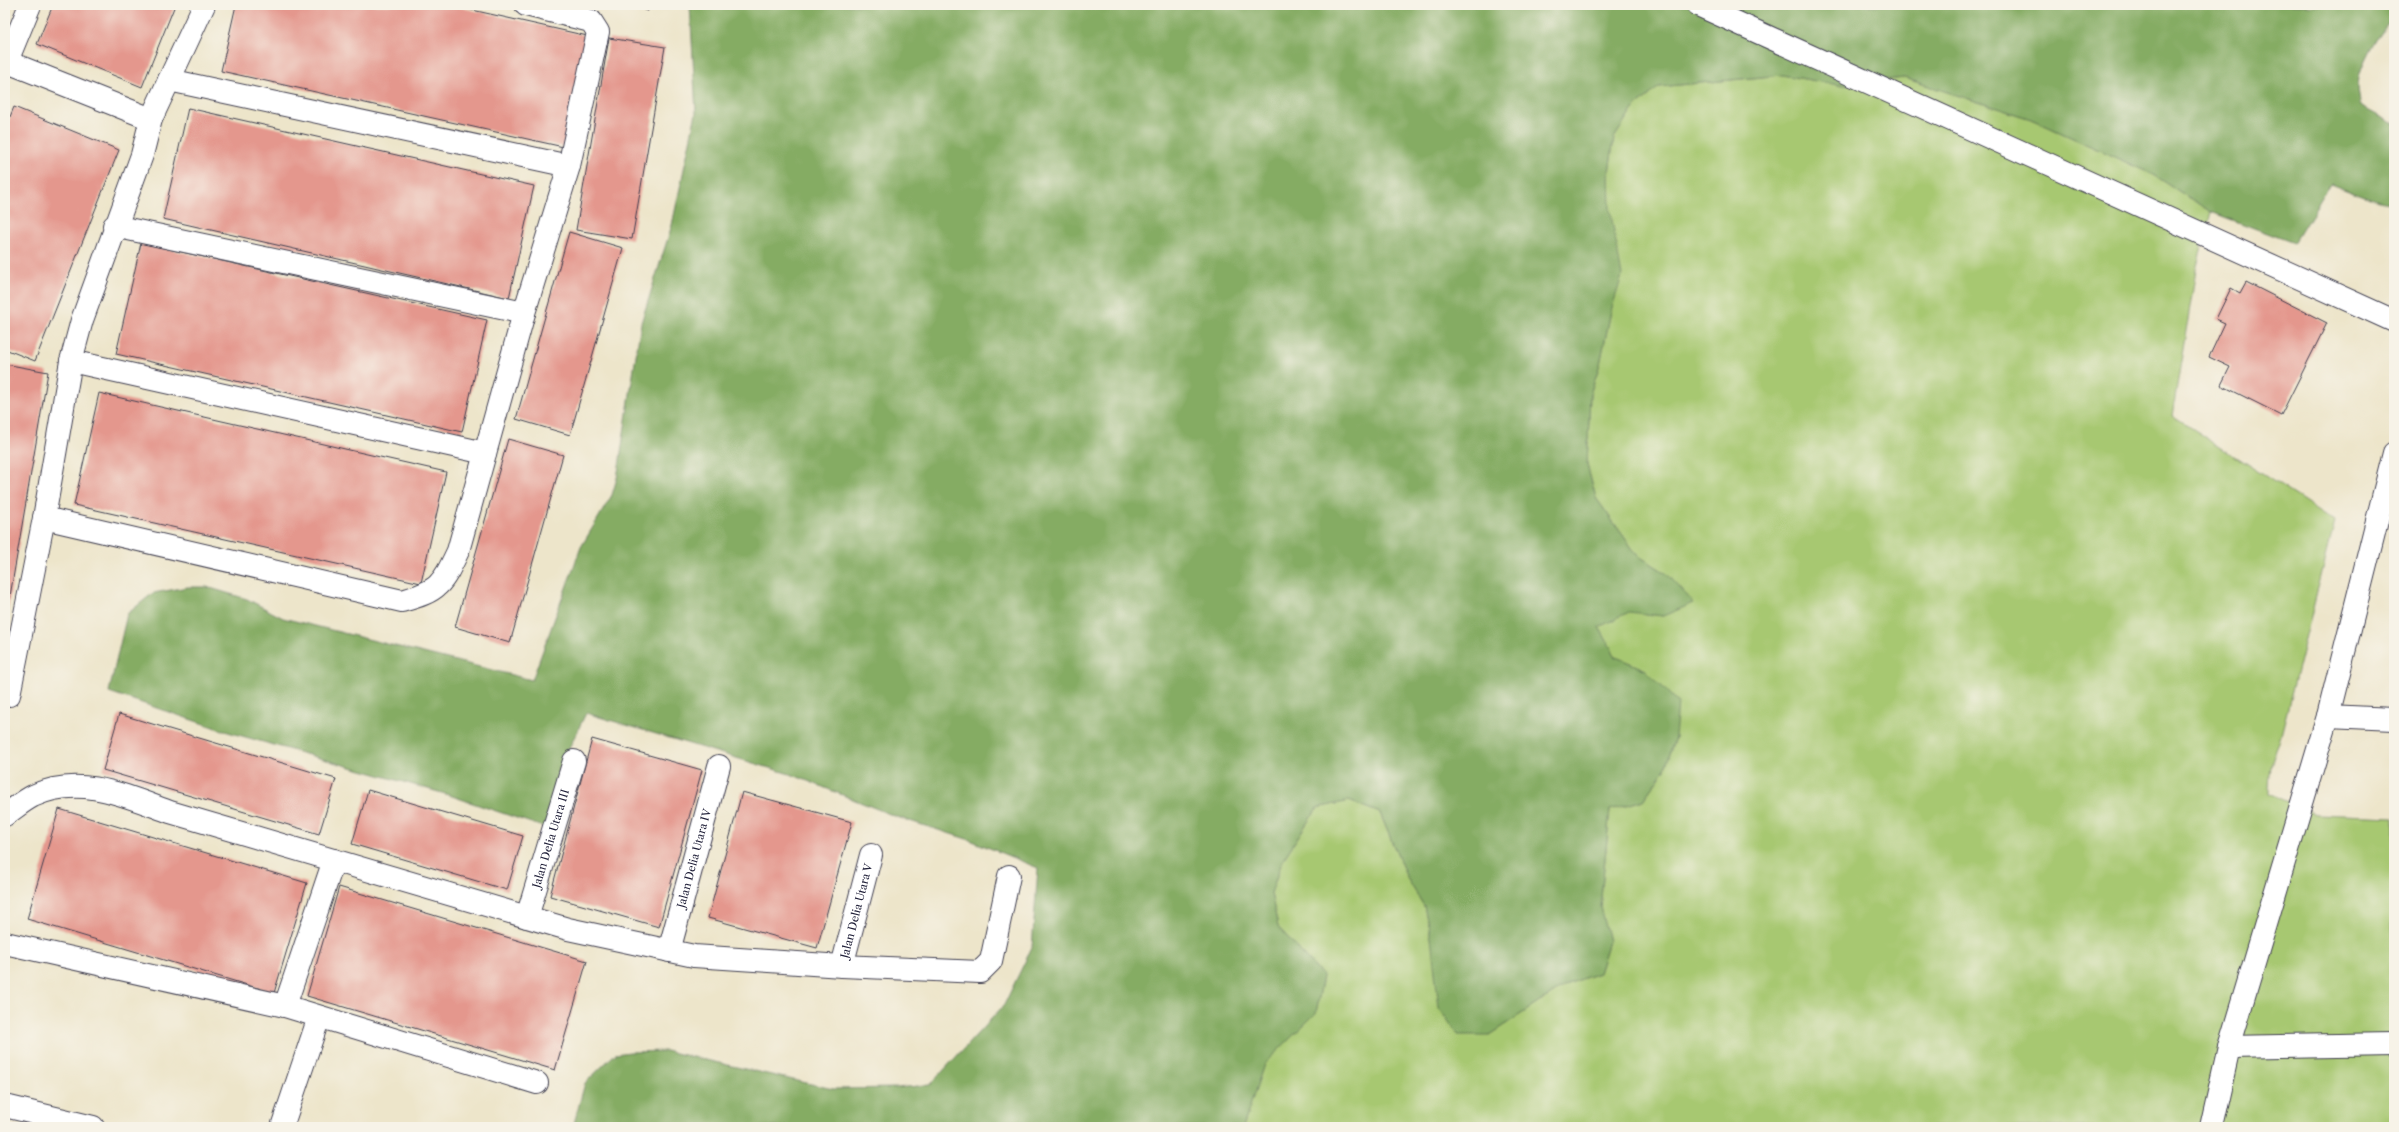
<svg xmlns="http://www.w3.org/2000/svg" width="2399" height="1132" viewBox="0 0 2399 1132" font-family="'Libre Caslon Text',serif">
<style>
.green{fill:#a7c871;stroke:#647556}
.forest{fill:#85ac63;stroke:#54674f}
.building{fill:#e4978d}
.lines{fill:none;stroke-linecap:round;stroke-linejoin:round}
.minor-casing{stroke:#403f50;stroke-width:24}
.minor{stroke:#fff;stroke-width:22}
.labels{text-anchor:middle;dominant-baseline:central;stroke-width:3.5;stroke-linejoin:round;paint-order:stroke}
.street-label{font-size:11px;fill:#22223b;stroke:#f7f3e8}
</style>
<rect width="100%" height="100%" fill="#f7f3e8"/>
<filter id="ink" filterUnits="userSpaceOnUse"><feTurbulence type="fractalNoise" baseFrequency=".025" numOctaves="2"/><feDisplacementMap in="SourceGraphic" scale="8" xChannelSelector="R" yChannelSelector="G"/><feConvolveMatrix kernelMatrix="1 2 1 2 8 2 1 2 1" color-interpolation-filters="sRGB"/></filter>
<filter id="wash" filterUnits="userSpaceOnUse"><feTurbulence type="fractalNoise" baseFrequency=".012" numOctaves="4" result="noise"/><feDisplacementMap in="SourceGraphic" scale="16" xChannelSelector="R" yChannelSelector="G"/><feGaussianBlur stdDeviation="0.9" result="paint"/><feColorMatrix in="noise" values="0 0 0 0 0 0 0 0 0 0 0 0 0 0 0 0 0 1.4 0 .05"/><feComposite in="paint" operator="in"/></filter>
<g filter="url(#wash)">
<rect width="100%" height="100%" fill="#ede5ca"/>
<path class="green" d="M1782,75L1839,85L1904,78L2031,119L2154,175L2211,212L2196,270L2172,416L2335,521L2279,743C2271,760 2269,774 2269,794L2316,814L2394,817V919L2392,924L2394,957V1127H1243L1264,1064L1316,1012L1323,976L1278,927L1271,893L1282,861L1317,808L1349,801L1380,813L1407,878L1424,906L1431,938L1489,1035L1567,984L1599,973L1609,941L1600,908L1610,810L1643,800L1665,769L1675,737L1646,670L1616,657L1599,627L1629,611L1663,616L1666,573L1637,555L1596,498L1587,465L1590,394L1600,364L1611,311L1609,172L1614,138L1633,109L1659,87Z"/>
<path class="forest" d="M690,5H2394V16C2381,29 2358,67 2358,86C2358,92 2360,99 2360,105L2394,123V205L2378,202L2330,184L2294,243L2211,212L2154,175L2031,119L1904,78L1839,85L1782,75L1659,87L1633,109L1614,138L1609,172L1610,209L1622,276L1611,311L1600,364L1590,394L1587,465L1596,498L1637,555L1666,573L1694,603L1663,616L1629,612L1599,627L1616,657L1646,670L1678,703L1675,737L1665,769L1643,800L1610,810L1600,907L1609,941L1599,973L1567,984L1489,1035H1458L1439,1008L1431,938L1424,906L1407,878L1380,813L1349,801L1317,808L1282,861L1271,893L1278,927L1323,976L1316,1013L1264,1064L1243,1127H573L585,1083L615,1054L630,1052L666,1051L833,1089L896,1088L930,1085L1004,1005L1032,947L1038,868L970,840L897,817L793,775L586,713L558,772L546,828L449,795L228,732L109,692L127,614L153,593L188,587H207L247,599L283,618L532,680L581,547L612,495L617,478L641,323L672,225L696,113Z"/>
<g id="blocks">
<path class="building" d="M53,5H175L142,87L37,44Z
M236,5H450L592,37L568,148L221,71Z
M626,5H650L648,11Z
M609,38L665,47L632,239L576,230Z
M14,107L119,150L35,361L5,349V129Z
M188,108L534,186L509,298L163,219Z
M569,232L623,248L570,435L516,419Z
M141,243L487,320L462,432L116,354Z
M2246,282L2327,323L2281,415L2221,385L2230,367L2209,357L2225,323L2216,319L2231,288L2240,293Z
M5,364L48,372L6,620L5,619Z
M99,393L446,472L421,583L74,505Z
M508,439L563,455L510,643L455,627Z
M119,714L336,779L319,834L103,770Z
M592,739L702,770L659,927L550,896Z
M368,790L523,836L507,890L352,844Z
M742,792L852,822L817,948L708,918Z
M59,809L307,883L274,993L27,919Z
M339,887L587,961L555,1070L307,996Z"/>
</g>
</g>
<g filter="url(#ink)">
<use href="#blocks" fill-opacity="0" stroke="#403f50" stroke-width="1"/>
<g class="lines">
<defs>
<g id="minor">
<path d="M1698,5L2394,321"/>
<path d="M5,61L151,119L142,155L82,320L71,361L44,518L9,695"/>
<path d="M5,66L30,5"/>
<path d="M169,80L569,166"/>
<path d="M151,119L204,5"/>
<path d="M114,226L524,313"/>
<path d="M71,361L485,453"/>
<path d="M44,518L402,601C439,591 442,585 458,551L524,313L569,166L598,32L591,21L526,5"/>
<path d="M2328,716L2394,719"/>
<path d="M5,815C14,809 23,801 33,796C80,774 126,796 170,812L568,929L694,956L842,966L980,972L991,961L1009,876"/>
<path id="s1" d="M527,917L574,761"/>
<path d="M5,943L285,1006L537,1083"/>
<path id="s2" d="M669,951L719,766"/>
<path id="s3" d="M842,966L871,855"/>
<path d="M285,1006L334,860"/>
<path d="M2229,1047L2394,1044"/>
<path d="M5,1106L93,1127"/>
<path d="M282,1127L319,1017"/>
<path d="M2211,1127L2229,1047L2328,716L2394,453"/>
</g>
</defs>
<use href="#minor" class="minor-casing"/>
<use href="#minor" class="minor"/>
</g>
</g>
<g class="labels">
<g class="street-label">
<text stroke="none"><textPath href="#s1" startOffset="82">Jalan Delia Utara III</textPath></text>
<text stroke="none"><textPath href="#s2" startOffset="96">Jalan Delia Utara IV</textPath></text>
<text stroke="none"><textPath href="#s3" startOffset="57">Jalan Delia Utara V</textPath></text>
</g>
</g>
<rect width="2399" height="1132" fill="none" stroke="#f7f3e8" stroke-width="20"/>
</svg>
